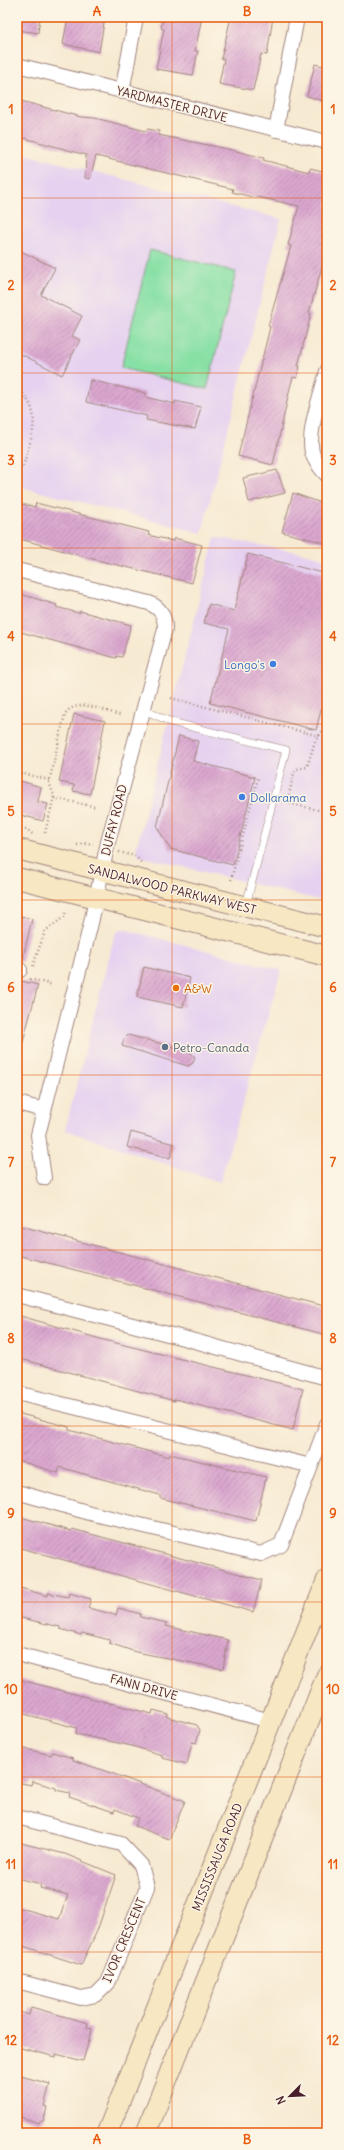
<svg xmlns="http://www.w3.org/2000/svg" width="344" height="2150" viewBox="0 0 344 2150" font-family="Delius,sans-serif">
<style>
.built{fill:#e6d2f0}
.pitch{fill:#87e0a5;stroke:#688068}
.building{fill:url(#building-hatch)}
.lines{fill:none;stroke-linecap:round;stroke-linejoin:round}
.lane-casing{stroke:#a0847e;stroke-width:8}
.street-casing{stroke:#a0847e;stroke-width:16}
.secondary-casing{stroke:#a0847e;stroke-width:22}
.path{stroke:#a0847e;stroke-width:2.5;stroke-dasharray:1 3;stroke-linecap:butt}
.lane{stroke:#fff;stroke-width:7}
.street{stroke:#fff;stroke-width:14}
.secondary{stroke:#f7e8c3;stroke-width:20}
.grid{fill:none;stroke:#e8590c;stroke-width:1;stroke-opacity:0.55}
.shop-dot{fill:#3f7fe0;stroke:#fcf5e5;stroke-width:1.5}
.food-dot{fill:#e8710a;stroke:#fcf5e5;stroke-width:1.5}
.service-dot{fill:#5c6f8a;stroke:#fcf5e5;stroke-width:1.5}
.labels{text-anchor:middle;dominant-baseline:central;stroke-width:3;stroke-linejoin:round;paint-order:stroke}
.street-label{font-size:12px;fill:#4a1f2b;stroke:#fcf5e5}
.shop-label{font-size:12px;fill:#366cbe;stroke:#fcf5e5;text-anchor:end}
.food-label{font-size:12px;fill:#c56008;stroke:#fcf5e5;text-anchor:start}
.service-label{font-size:12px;fill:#4e5e75;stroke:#fcf5e5;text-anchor:start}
.neatline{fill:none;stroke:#e8590c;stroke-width:1.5}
.grid-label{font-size:13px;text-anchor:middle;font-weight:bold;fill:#e8590c}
</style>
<defs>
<pattern id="building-hatch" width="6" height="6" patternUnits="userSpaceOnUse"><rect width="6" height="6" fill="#dba7d0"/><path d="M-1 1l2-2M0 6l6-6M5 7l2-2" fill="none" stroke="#b487a9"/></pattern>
</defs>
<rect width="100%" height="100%" fill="#fcf5e5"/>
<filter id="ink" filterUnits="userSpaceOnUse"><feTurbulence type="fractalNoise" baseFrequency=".025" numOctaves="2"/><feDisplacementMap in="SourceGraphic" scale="8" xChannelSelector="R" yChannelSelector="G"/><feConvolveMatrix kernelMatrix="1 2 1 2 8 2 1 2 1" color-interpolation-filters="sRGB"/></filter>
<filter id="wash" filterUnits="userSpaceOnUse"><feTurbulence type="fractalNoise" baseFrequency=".012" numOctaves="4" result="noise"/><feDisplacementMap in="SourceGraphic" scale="16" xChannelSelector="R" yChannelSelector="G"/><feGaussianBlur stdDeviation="0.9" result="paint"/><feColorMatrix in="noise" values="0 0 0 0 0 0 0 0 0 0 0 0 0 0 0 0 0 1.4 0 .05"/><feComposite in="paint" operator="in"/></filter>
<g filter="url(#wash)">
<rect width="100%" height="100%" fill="#f7ead2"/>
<path class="built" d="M17,152L281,219L202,533L17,486Z
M215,537L303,553L327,559V902L139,856L136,849Z
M123,929L281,970L220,1182L65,1130L114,937L117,932Z"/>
<path class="pitch" d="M150,250L236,272L207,389L121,368Z"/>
<g id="blocks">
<path class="building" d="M17,17H40L38,33L17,30Z
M68,17H105L99,52L63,44Z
M163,17H202L195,51H198L193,75L156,69L164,29L161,28Z
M231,17H273L267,55L261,54L253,90L219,84L224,59H221Z
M315,64L327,67V102L307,96Z
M17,100L81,117L95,118L146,131L147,129L159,131L158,135L228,149L264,158L263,160L309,172L310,168L327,172V248L309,313L311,314L298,366H300L297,378L293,377L290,388L273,465L238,456L270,327L268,326L291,246L288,245L299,206L257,197L256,198L232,192L233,189L96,156L90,179L85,178L86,155L17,136Z
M17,249L55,268L41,295L82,316L72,336L80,340L62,375L17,352Z
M90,380L146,393L145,397L175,404V401L201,407L195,429L146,420L147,416L86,402Z
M277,470L285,493L249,502L243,478Z
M293,493L327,505V535L325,543L282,532Z
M36,503L149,532L148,535L173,541L174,538L202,545L192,583L93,559L20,539L17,537V505L21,506L22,504L35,507Z
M248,554L327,574V699L324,698L316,730L210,703L229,629L204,623L209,604L234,611Z
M17,593L57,605L56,607L79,613L80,611L131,625L122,657L117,656L116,658L17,631Z
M74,714L105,721L90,794L73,791L74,785L59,782Z
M179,736L198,741L193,761L255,777L233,865L170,849L157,827Z
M17,780L41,787L38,802L48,804L43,821L17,814Z
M17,915L32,919L22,962L17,961Z
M144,967L190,978L183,1007L137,997Z
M17,980L38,985L21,1049H17Z
M128,1035L189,1051L195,1057L193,1063L188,1066L122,1046L124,1039Z
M131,1132L174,1144L170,1158L127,1147Z
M17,1225L327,1307V1335L17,1255Z
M17,1315L104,1340L303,1389L293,1430L175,1399V1401L17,1358Z
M17,1413L69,1427V1430L169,1457L170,1454L266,1477L256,1521L160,1498V1495L59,1467L58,1473L17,1460Z
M17,1516L71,1531L72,1529L262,1580L253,1612L17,1547Z
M17,1587L48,1596V1593L68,1597L69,1593L91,1599L88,1608L116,1615L118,1608L141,1614L140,1617L167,1623L166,1626L228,1640L223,1669L136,1652L109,1643L110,1640L82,1633L81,1635L60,1629V1627L17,1617Z
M17,1679L152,1714L153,1710L168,1714L167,1717L197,1725L200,1730L196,1743L192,1742L187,1764L162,1758V1755L132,1746L76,1734L77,1728L17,1712Z
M17,1747L51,1755L52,1752L73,1758V1760L114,1774L185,1801L169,1839L135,1826L138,1818L115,1809L114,1812L69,1797L70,1793L56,1790V1788L32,1781L31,1785L17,1782Z
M17,1842L65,1854L116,1875L97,1931L81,1965L17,1944V1907L59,1919L68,1895L40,1888L41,1884L17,1878Z
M31,2007L88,2023L87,2028L92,2029L83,2061L56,2054V2057L17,2047V2011L29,2015Z
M17,2075L50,2084L44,2106L47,2107L44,2120L39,2123L17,2116Z"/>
</g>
</g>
<g filter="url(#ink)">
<use href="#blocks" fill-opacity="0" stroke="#a0847e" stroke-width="1"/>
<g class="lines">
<defs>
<path id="lane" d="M144,710L171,722L286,750L246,905"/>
<path id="street" d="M17,65L327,142
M122,92L136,17
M276,130L297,17
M327,371C322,393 307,430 312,452C314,461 320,468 327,475
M17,570L149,603C161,608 165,616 165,629L108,842L91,923L38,1135L44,1178
M17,969L20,970
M17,1103L44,1110
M17,1295L191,1340L327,1378
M17,1393L311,1466
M17,1492L90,1513L261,1554L281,1545L327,1424
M17,1654L271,1721
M17,1817L121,1844L141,1865L147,1887L108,1983L96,1995L81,1998L17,1981"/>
<path id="secondary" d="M17,849L327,927
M17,878L327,956
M107,2133L327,1580
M146,2133L327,1675"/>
</defs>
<use href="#lane" class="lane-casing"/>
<use href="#street" class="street-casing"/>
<use href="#secondary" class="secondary-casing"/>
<path class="path" d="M17,388C46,413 30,437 23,468L17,467
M171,698L319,736
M327,725L315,741L307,767L297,769L294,773L287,803L327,812
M17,772L49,780
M54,798L97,807
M17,828L26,829L34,835
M45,833L54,796L49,782L65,714C77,697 104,711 120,715
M77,845L87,843L93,844
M119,852L135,856L141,862
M231,880L258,778
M33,966L45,931L64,917L66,912
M30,979L53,985"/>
<use href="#lane" class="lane"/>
<use href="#street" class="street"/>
<use href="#secondary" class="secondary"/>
</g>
</g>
<path class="grid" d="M172,17V2133M17,198H327M17,373H327M17,548H327M17,724H327M17,900H327M17,1075H327M17,1250H327M17,1426H327M17,1602H327M17,1777H327M17,1952H327"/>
<g class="shop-dot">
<circle cx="273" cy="664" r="4"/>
<circle cx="242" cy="797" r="4"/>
</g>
<circle class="food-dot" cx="176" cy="988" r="4"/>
<circle class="service-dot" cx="165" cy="1047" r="4"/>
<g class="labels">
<g class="street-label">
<text transform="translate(172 104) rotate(14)">YARDMASTER DRIVE</text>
<text transform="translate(114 820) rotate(-76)">DUFAY ROAD</text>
<text transform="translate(172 889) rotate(14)">SANDALWOOD PARKWAY WEST</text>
<text transform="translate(144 1687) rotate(15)">FANN DRIVE</text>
<text transform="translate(217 1857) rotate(-68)">MISSISSAUGA ROAD</text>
<text transform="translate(124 1940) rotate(-67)">IVOR CRESCENT</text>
</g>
<g class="shop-label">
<text x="265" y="664">Longo's</text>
<text x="250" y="797" text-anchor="start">Dollarama</text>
</g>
<g class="food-label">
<text x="184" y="988">A&amp;W</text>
</g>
<g class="service-label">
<text x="173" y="1047">Petro-Canada</text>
</g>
</g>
<rect width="344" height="2150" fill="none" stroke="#fcf5e5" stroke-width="44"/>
<g transform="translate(290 2096) rotate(246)" stroke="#fcf5e5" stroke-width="3" paint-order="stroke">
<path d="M0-3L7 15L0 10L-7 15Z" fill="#4a1f2b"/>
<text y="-6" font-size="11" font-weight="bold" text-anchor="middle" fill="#4a1f2b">N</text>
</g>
<rect x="22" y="22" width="300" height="2106" class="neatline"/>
<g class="grid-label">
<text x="97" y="16">A</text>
<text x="247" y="16">B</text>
<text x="11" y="114">1</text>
<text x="333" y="114">1</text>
<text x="11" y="290">2</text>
<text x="333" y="290">2</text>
<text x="11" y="465">3</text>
<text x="333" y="465">3</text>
<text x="11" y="641">4</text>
<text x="333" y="641">4</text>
<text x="11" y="816">5</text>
<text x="333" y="816">5</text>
<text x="11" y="992">6</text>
<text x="333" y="992">6</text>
<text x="11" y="1167">7</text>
<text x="333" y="1167">7</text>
<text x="11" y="1343">8</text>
<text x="333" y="1343">8</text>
<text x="11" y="1518">9</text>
<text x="333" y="1518">9</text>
<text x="11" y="1694">10</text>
<text x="333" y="1694">10</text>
<text x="11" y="1869">11</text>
<text x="333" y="1869">11</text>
<text x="11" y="2045">12</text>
<text x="333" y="2045">12</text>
<text x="97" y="2144">A</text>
<text x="247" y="2144">B</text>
</g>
</svg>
